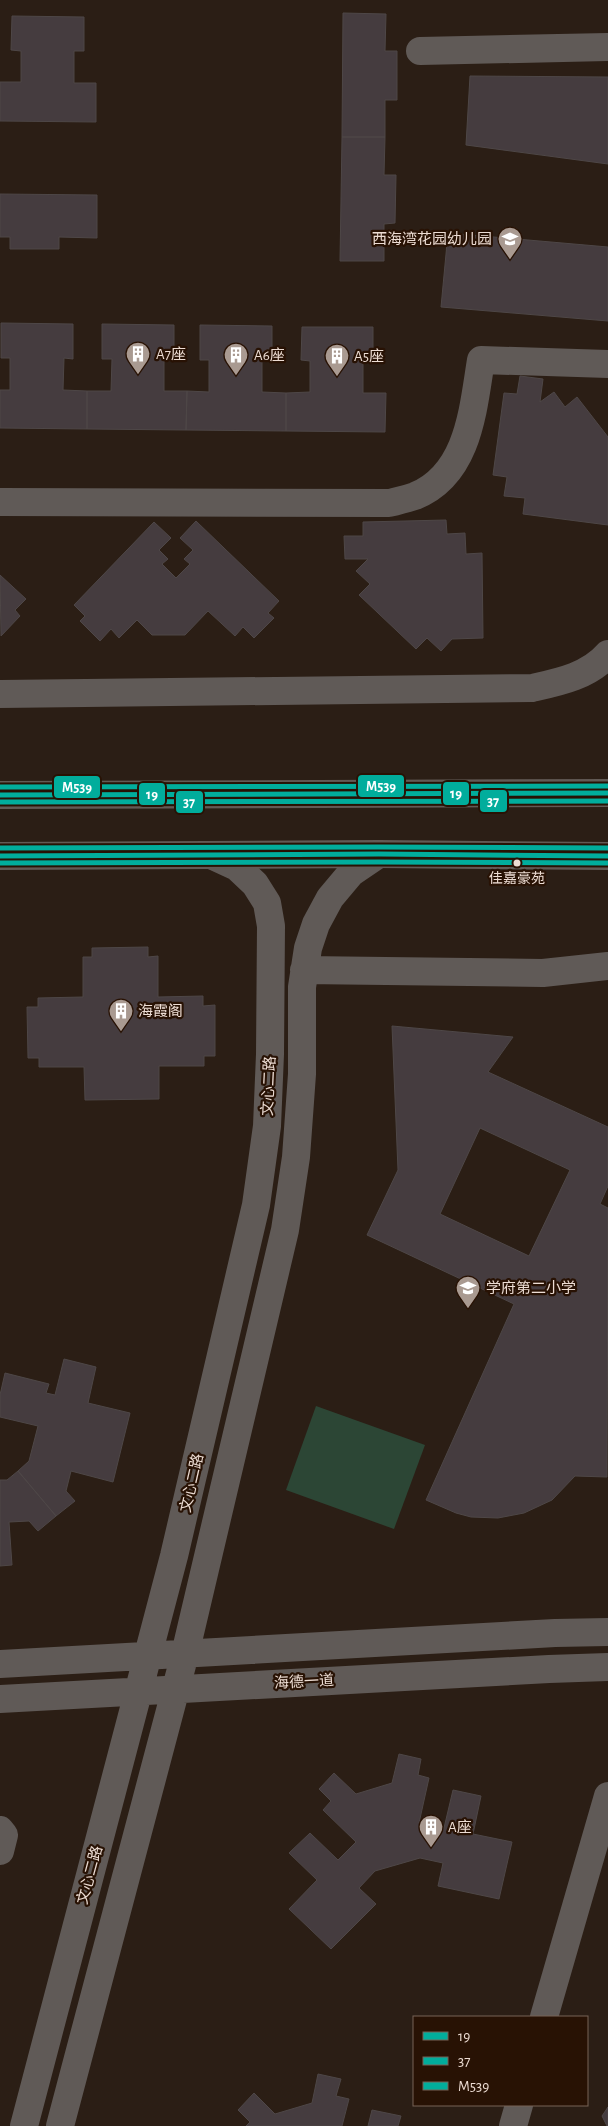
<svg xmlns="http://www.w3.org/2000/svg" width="608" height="2126" viewBox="0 0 608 2126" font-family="'Alegreya Sans','Noto Sans SC',sans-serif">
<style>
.green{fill:#2c4635}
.building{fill:#453c3f;stroke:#4e4747;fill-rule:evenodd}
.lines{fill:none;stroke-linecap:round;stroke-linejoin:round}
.minor{stroke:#605a57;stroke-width:28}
.major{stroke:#625a55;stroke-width:28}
.bus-1-casing{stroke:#281204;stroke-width:9}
.bus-2-casing{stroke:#281204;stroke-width:9}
.bus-3-casing{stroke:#281204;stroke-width:9}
.bus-1{stroke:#01ad9c;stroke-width:5}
.bus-2{stroke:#01ad9c;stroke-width:5}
.bus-3{stroke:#01ad9c;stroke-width:5}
.bus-dot{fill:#edddd4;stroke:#281204;stroke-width:2}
.labels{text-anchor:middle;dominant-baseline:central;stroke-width:4.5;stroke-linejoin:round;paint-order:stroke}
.bus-label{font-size:14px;fill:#edddd4;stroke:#281204}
.poi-label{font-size:15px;fill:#edddd4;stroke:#281204;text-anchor:start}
.street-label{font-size:15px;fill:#edddd4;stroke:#281204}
.line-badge{stroke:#281204;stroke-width:2}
.badge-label{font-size:14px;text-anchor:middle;font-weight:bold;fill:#fff}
</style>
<rect width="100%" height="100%" fill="#2b1e15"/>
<path class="green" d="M316,1406L425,1445L394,1529L286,1490Z"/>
<path class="building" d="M343,13L386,14L385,51H397V100H385V137H342Z
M12,16L84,17V51H74V83H96V122L0,121V82H21V51L11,50Z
M470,76L608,77V164L466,145Z
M342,137H385L384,175H396L395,223L384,224V261H340Z
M0,194L97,195V238L59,237V249H10V237H0Z
M448,233L608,247V321L441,307Z
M1,323L73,324V359L64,358L63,390L87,391V429L0,428V390H10V358H1Z
M102,324L174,325V359H164V391H187L186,430L87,429V391H111L112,359H102Z
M200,325L272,326V360H262V392L286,393V431L186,430L187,391L209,392V360H200Z
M302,327H373V361H363V393H386L385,432L286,431V393L310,392V361L301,360Z
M520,376L543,379L540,402L554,392L565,407L577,397L608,437V525L523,514L525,498L504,496L507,477L493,475L504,393L517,394Z
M446,520L447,534L465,533L466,554L482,553L483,638L452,639L441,651L427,638L416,649L359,595L370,584L356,571L368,559H345L344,536H363V522Z
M196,521L279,601L268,613L274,618L254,638L243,627L235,636L208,611L185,635H152L137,620L119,638L111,629L100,641L80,621L85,616L74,605L154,522L171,538L159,550L168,559L162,564L176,578L190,564L184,559L193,550L180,538Z
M0,575L26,599L15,610L20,616L1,636Z
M148,947V957L158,956V997L203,996V1006L215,1005V1056H204V1066H159V1099L85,1100L84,1067H39V1058H28L27,1007H38V998L83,997V957H92V948Z
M392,1026L513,1037L488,1072L608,1127V1186L600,1204L608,1208L607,1477L575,1476L552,1500L524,1513L498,1518L471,1517L456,1513L426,1500L514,1304L367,1235L398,1170ZM480,1128L570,1170L529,1256L440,1214Z
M64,1359L96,1367L88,1403L130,1413L113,1482L71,1471L66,1491L75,1501L56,1516L18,1471L29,1461L38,1426L0,1417V1395L5,1373L49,1384L46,1393L55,1395Z
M18,1471L56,1516L38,1531L29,1521L9,1522L12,1565L0,1566V1480H7Z
M399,1754L421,1759L418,1775L429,1778L419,1823L444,1828L453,1790L481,1796L473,1834L512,1842L499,1899L438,1886L443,1863L420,1858L375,1871L359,1888L376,1904L331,1949L289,1909L317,1880L289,1853L310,1833L338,1860L356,1842L323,1810L331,1801L319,1789L334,1773L356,1794L392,1783Z
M318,2074L341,2079L336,2096L349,2099L342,2126H246L250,2122L238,2110L254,2093L275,2114L312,2103Z
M608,2107V2126H607L602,2116Z
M372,2110L401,2116L398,2126H368Z"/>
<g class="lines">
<path class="minor" d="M420,51L608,47
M0,502L389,503C397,501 407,499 415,496C469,474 473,409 481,360L608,364
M0,694L532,688C559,682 589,676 608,654
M304,970L543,973L608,966
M0,1664L555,1633L608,1632
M0,1699L549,1669L608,1667
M0,1830L4,1835L0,1851
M544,2017L608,1796
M24,2126L174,1556L256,1205L267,1126L270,1054L271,926L267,903L255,884L237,867L211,855
M60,2126L185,1654L285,1230L296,1157L302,1074V987L308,948L316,924L330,898L351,873L379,854
M513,2126L519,2105"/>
<path class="major" d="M0,795L608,793
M0,856L379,854L608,856"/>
<defs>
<path id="bus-1" d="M0,795L608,793
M0,856L379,854L608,856"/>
<path id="bus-2" d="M0,802L608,801
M0,863L379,862L608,863"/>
<path id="bus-3" d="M0,787L608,786
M0,848L379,847L608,848"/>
</defs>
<use href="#bus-1" class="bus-1-casing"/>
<use href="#bus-2" class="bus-2-casing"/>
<use href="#bus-3" class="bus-3-casing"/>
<use href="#bus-1" class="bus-1"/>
<use href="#bus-2" class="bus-2"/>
<use href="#bus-3" class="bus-3"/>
</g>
<defs>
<symbol id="school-pin" viewBox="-11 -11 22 30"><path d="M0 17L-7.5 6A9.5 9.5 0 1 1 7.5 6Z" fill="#a99a91" stroke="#281204"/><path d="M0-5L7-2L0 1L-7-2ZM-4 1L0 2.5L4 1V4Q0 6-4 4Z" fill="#fff"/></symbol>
<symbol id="building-pin" viewBox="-11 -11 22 30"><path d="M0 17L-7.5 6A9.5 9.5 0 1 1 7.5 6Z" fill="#a99a91" stroke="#281204"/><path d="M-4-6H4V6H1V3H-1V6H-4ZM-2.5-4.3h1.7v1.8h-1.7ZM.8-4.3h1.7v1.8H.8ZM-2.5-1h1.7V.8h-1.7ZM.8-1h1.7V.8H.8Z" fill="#fff"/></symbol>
</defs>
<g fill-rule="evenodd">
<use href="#school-pin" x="496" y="225" width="28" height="38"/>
<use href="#building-pin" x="124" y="340" width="28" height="38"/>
<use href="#building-pin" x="222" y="341" width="28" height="38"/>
<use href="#building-pin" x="323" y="342" width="28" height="38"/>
<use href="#building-pin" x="107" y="997" width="28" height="38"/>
<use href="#school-pin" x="454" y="1274" width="28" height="38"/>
<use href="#building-pin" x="417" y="1813" width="28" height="38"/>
</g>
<circle class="bus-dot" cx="517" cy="863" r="4.5"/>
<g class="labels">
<g class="bus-label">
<text x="517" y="879">佳嘉豪苑</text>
</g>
<g class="poi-label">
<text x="492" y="239" text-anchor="end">西海湾花园幼儿园</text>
<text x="156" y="354">A7座</text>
<text x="254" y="355">A6座</text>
<text x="354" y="356">A5座</text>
<text x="138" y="1011">海霞阁</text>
<text x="486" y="1288">学府第二小学</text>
<text x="448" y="1827">A座</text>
</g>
<g class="street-label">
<text transform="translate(269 1086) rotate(-87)">文心二路</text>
<text transform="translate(192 1483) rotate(-77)">文心二路</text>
<text transform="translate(304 1682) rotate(-3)">海德一道</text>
<text transform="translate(90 1875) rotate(-75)">文心二路</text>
</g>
</g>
<g class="line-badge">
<rect x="357" y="774" width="48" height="24" rx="5" fill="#01ad9c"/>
<rect x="53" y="775" width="48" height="24" rx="5" fill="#01ad9c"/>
<rect x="442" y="781" width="28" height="25" rx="5" fill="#01ad9c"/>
<rect x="138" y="782" width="28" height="24" rx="5" fill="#01ad9c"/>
<rect x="479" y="789" width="29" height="24" rx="5" fill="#01ad9c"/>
<rect x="175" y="790" width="29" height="24" rx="5" fill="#01ad9c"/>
</g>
<g class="badge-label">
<text x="381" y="791">M539</text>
<text x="77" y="792">M539</text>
<text x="456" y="798">19</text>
<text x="152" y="799">19</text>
<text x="493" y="806">37</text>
<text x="189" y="807">37</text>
</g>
<rect x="413" y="2016" width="175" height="90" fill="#281204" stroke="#776357"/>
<rect x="423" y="2032" width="25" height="8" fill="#01ad9c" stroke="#776357"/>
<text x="458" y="2041" font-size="15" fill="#edddd4">19</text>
<rect x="423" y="2057" width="25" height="8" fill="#01ad9c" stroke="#776357"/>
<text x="458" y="2066" font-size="15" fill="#edddd4">37</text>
<rect x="423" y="2082" width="25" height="8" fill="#01ad9c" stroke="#776357"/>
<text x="458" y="2091" font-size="15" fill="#edddd4">M539</text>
</svg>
